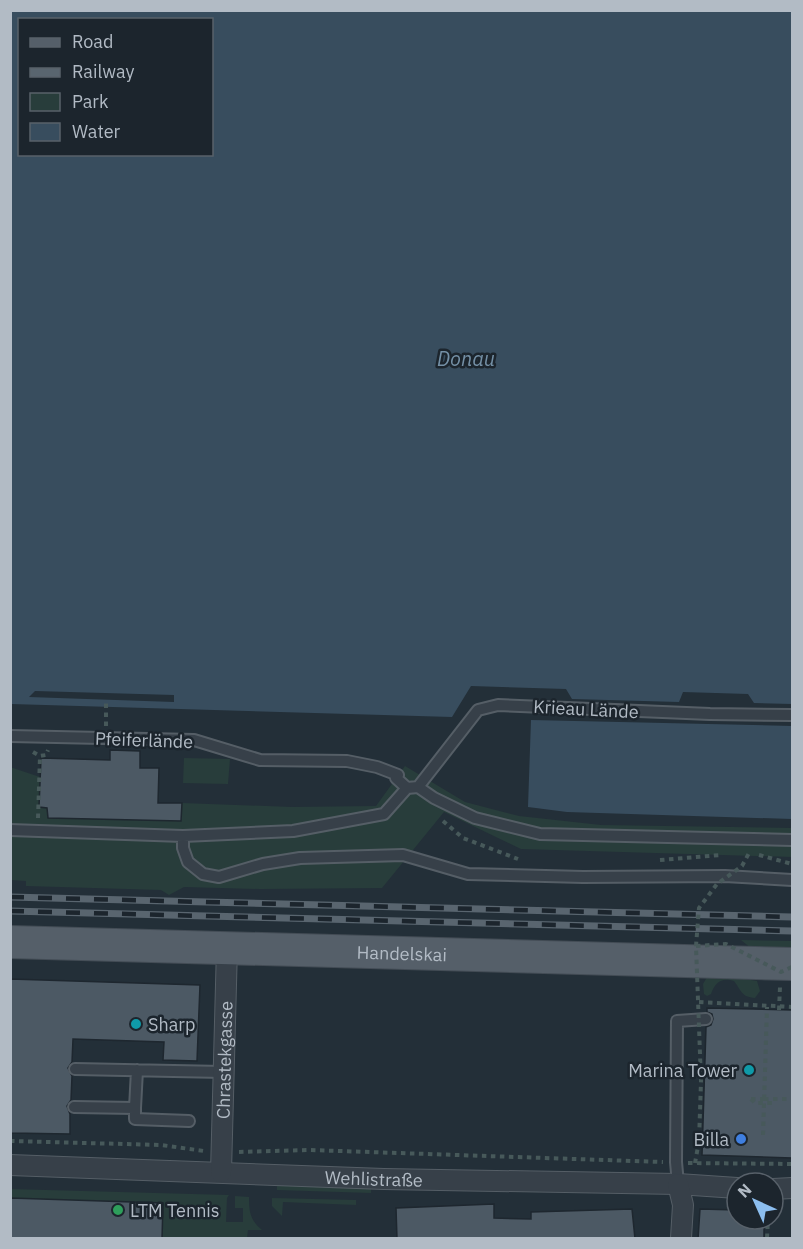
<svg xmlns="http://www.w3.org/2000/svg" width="803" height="1249" viewBox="0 0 803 1249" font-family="'IBM Plex Sans',sans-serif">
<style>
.green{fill:#283d3b}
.water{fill:#384d5e;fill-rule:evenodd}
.pier{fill:#232f38}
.building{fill:#4c5964;stroke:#1e272f;stroke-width:1.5}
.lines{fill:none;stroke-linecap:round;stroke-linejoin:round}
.service-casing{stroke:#555e66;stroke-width:14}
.minor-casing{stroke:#555e66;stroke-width:22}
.primary-casing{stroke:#434c55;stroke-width:34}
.path{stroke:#47595a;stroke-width:4;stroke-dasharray:4.5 4.5;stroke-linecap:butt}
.service{stroke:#374049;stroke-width:10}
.minor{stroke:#374049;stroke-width:20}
.primary{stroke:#555f69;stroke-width:32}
.rail-casing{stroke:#59656f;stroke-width:7}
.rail{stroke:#1c252d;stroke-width:4.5;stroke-dasharray:14;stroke-linecap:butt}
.path-bridge{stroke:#47595a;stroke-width:4;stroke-dasharray:4.5 4.5;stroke-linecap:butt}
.culture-dot{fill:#0f9aa8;stroke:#1c252d;stroke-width:2}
.shop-dot{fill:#3f7fe0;stroke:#1c252d;stroke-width:2}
.leisure-dot{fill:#2e9e5b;stroke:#1c252d;stroke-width:2}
.labels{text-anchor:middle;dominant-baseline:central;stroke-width:5;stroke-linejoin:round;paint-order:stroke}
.street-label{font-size:18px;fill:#b2bbc5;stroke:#1c252d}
.poi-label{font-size:18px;fill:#b2bbc5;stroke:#1c252d;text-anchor:start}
.water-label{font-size:20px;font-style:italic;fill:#7490a6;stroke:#1c252d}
</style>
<rect width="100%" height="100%" fill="#232f38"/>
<path class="green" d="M184,758L230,759L228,784L183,783Z
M405,766L465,802L519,816L601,825L792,828V857L521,849L444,812L382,888L260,889L184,887L169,895L161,890L26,886V881L11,880L10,767L40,777L39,807L47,808L48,818L181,821L182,803L292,807L376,806Z
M741,940L792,941V955L752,949Z
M724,968L745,979L757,981L760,991L755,998C741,997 741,990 734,981C722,977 715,982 711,994L707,996L704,994L703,984L710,972Z
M277,1185L371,1188V1193L277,1190Z
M10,1189L229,1195L227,1198L226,1222H243V1208H235V1196L249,1197C249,1212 250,1220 262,1230H248L247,1238H11Z
M272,1198L356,1200V1205L283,1202L282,1216L272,1206Z"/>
<path class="water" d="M11,11H792V704L754,703L748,694L683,692L679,702L572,699L566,689L471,686L452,717L11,704ZM20,20H212V154H20Z
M531,720L792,726V819L567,812L528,807Z"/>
<path class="pier" d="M35,691L174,695V702L29,697Z"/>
<path class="building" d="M110,750L140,751V768H159L158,803H182L181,821L48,818L47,808L39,807L41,758L110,760Z
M10,979L200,985L197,1061L163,1060L164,1042L73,1039L72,1062L68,1068L72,1076L71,1100L67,1106L70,1114V1134L10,1133Z
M707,1008L792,1010V1158L702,1155L706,1027L711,1025L713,1019L712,1014L707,1012Z
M10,1198L163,1203L162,1239H10Z
M494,1204V1218L531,1219V1212L632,1209L635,1239H397L396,1208Z
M700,1209L737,1210V1219H764V1239H698Z"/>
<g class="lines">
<defs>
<path id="service" d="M10,736L194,740L260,760L347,761L377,767L398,775L396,778L407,788
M418,787L478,710L498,705L710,714L792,715
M10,830L183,836L293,831L384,814L407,788L418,787L434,798L475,818L540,834L792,840
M183,836V848L188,862L203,874L219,877L263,864L300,858L403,855L468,874L583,877L725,876L792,880
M75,1069L223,1072
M74,1107L135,1108L137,1070
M135,1108V1119L189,1121
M678,1184L676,1162L677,1021L706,1019"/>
<g id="minor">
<path id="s1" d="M10,1165L384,1179L678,1184L737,1188"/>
<path id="s2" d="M221,1172L227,947"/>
<path d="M678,1184L683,1205L681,1238"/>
<path d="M773,1189L792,1188"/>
</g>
<g id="primary">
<path id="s3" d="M10,942L792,964"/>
</g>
</defs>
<use href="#service" class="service-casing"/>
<use href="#minor" class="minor-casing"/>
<use href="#primary" class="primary-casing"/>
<path class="path" d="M106,726V700
M33,752L40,756L46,755L48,750
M38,818L40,756
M443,821L463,838L518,859
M759,855L792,864
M660,860L721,855
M699,1002L792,1007
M779,1010L780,987
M751,1099L755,1103H773
M751,1099H764
M763,1135L767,1007
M10,1141L161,1145L204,1151
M239,1152L310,1150L663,1162
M688,1163L792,1164
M695,1163L699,1141L701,1081
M767,1238L768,1219"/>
<use href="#service" class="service"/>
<use href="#minor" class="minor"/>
<use href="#primary" class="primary"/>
<defs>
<path id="rail" d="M10,897L792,917
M10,911L792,931"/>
</defs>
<use href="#rail" class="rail-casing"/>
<use href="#rail" class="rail"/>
<path class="path-bridge" d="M696,946L726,944L781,972L792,967
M701,1081L696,946L699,908L717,884L742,866L749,853
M764,1099H792"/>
</g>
<g class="culture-dot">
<circle cx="136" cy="1024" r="6"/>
<circle cx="749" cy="1070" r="6"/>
</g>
<circle class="shop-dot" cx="741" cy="1139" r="6"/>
<circle class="leisure-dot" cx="118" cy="1210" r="6"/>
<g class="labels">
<g class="street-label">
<text transform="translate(586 709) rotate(3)">Krieau Lände</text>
<text transform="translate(144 740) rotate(2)">Pfeiferlände</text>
<text stroke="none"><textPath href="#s3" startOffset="392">Handelskai</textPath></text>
<text stroke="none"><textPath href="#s2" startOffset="112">Chrastekgasse</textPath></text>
<text stroke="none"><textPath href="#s1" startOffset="364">Wehlistraße</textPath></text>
</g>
<g class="poi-label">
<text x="148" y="1024">Sharp</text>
<text x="737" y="1070" text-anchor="end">Marina Tower</text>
<text x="729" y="1139" text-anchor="end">Billa</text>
<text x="130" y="1210">LTM Tennis</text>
</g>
<g class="water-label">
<text x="466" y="358">Donau</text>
</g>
</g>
<rect width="803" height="1249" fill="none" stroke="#b2bbc5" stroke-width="24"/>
<rect x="18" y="18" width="195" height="138" fill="#1c252d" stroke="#58616a" stroke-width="1.5"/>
<rect x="30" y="38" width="30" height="9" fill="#555f69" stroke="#58616a" stroke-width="1.5"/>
<text x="72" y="48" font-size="18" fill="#b2bbc5">Road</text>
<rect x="30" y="68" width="30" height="9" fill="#59656f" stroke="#58616a" stroke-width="1.5"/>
<text x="72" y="78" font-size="18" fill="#b2bbc5">Railway</text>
<rect x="30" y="93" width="30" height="18" fill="#283d3b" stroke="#58616a" stroke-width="1.5"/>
<text x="72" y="108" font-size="18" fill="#b2bbc5">Park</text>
<rect x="30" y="123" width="30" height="18" fill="#384d5e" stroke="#58616a" stroke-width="1.5"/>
<text x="72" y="138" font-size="18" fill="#b2bbc5">Water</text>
<g transform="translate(755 1201) rotate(315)"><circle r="28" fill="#1c252d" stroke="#58616a" stroke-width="1.5"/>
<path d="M0-4.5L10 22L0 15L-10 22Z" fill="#8cbeef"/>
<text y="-9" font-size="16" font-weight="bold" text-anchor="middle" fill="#b2bbc5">N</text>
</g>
</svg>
